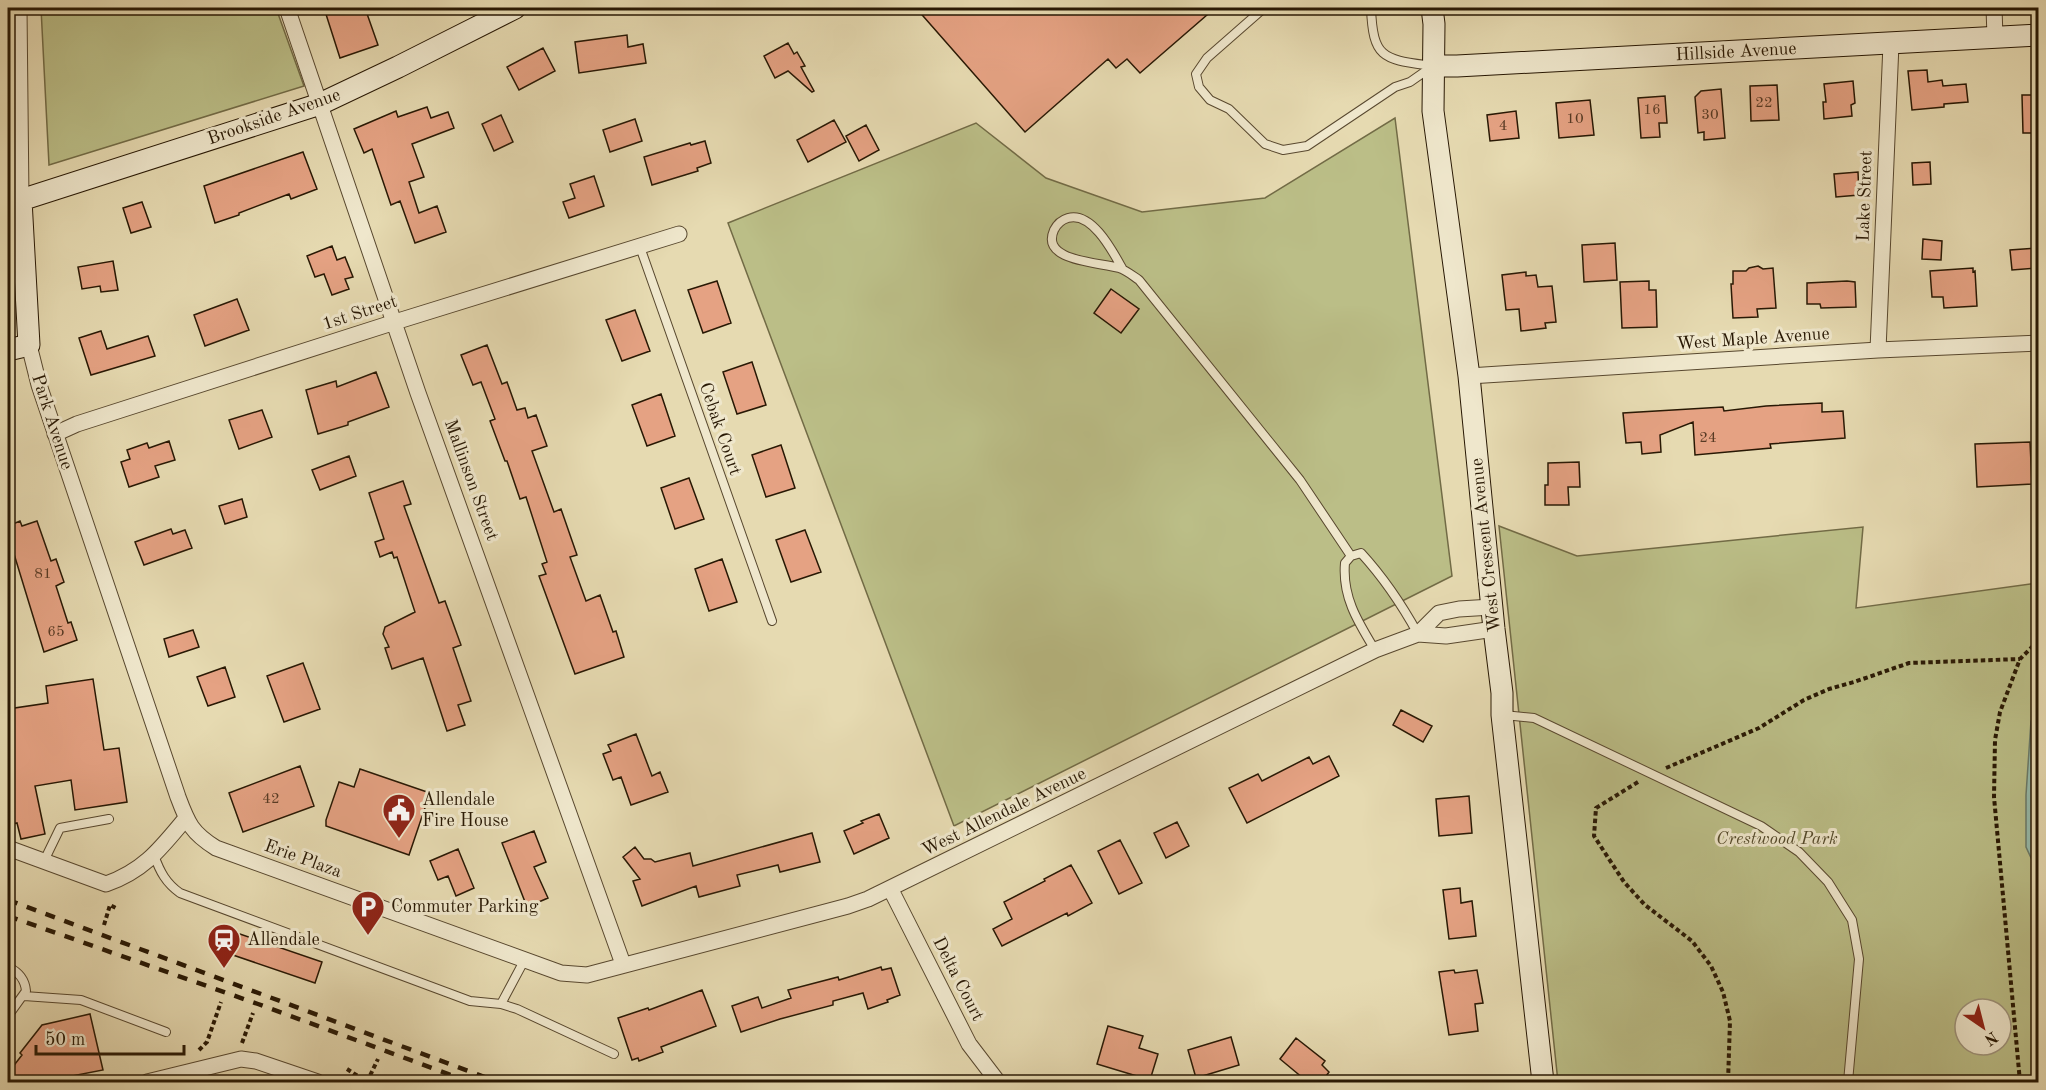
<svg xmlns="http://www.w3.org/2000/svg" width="2046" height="1090" viewBox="0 0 2046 1090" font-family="'Old Standard TT',serif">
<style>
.green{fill:#bbbe87;stroke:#726b46;stroke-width:1.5;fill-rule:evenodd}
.water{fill:#96bbac;stroke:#6a7a69;stroke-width:1.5}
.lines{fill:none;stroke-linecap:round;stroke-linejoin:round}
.shore{stroke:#5f6a58;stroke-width:1.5}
.building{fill:#e5a283;stroke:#281804;stroke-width:1.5}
.service-casing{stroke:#58482f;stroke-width:10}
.minor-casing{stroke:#58482f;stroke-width:17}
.secondary-casing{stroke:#281804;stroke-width:23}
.path{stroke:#281804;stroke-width:4;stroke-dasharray:4.5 3;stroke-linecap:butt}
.service{stroke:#efe7cc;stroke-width:8}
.minor{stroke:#efe7cc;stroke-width:15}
.secondary{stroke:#efe7cc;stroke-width:21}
.rail{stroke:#281804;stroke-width:4.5;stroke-dasharray:10 10;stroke-linecap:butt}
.labels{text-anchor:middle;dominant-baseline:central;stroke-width:6;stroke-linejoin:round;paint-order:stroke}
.number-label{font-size:15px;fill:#573a24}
.street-label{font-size:18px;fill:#281804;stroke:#efe7cc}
.poi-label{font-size:18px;fill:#281804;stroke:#efe7cc;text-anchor:start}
.park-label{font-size:18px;font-style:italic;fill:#544a2b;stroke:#efe7cc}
</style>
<rect width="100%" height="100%" fill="#e6dab1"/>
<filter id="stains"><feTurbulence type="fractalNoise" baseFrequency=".00333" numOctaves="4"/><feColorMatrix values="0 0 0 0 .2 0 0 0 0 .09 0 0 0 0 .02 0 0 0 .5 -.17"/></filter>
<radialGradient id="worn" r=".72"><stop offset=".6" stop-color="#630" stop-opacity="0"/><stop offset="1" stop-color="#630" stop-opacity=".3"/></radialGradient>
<path class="green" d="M41,8H276L304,86L49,165Z
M1395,118L1452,576L954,826L728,223L976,123L1046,178L1142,212L1265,198Z
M1499,526L1577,556L1863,527L1856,608L2038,583V1082H1558ZM1965,1009H2001V1045H1965Z"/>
<path class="water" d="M2038,717V873L2026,847V795L2031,721Z"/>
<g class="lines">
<path class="shore" d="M2038,724L2036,726L2032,795V845L2038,859"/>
</g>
<path class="building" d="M324,8H365L378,45L340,58Z
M916,8H1215L1140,73L1127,59L1116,68L1108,59L1025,132Z
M627,35L628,47L643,44L646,63L579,73L575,42Z
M788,43L794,54L797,52L805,66L801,67L814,91L812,92L788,71L775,78L764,56Z
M543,48L555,71L519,90L507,67Z
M1927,70L1928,82L1942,80L1943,86L1966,84L1968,102L1944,104V107L1912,110L1908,71Z
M1853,81L1855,103L1851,105L1852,116L1824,119L1823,102H1826L1824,84Z
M1777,85L1779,120L1751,121L1750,86Z
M1721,89L1725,138L1704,140V132L1698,133L1695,97L1701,91Z
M2022,95H2038V133H2023Z
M1665,96L1667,123H1659L1660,137L1641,138L1638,98Z
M1590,100L1594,135L1559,138L1556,103Z
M427,107L431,118L448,112L454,128L412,144L424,177L409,182L419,213L437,206L446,232L415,243L400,201L391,205L372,149L364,153L354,129L396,111L398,117Z
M1516,111L1519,138L1490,141L1487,115Z
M501,115L513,142L494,151L482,124Z
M635,119L642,141L610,152L603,130Z
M834,120L846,142L808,162L797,140Z
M866,125L879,150L859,161L846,136Z
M705,141L711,163L697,168L698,171L652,185L644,157L690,143L691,145Z
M303,152L317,189L291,199L289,194L239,213V215L215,223L204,186Z
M1930,162L1931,184L1913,185L1912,163Z
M1858,172L1859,195L1836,197L1834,174Z
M594,176L604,206L569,218L563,202L575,198L570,184Z
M142,202L151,227L131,233L123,208Z
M1923,239L1942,241L1941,260L1922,259Z
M1615,243L1617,280L1584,282L1582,245Z
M332,246L337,260L345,257L353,277L345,279L349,289L332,295L324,274L315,277L307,256Z
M2038,248V268L2012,270L2010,250Z
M113,261L118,290L101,292L100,286L82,289L78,267Z
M1758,266L1763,269L1773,268L1776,308L1757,309L1758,317L1733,318L1731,284H1733V271H1746L1749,268Z
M1973,268V272L1975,271L1977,306L1944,308L1943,297H1932L1930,271Z
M1526,272V276L1536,275L1538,287L1552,286L1556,322L1545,323L1546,328L1521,331L1519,309L1506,310L1502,275Z
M717,281L731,323L703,333L688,290Z
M1649,281V290H1656L1657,327L1622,328L1620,282Z
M1847,281L1855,282L1856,307L1821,308L1820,304H1807V283Z
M1111,289L1139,309L1121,333L1094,313Z
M237,299L249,330L205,346L194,315Z
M635,310L650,351L622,361L606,320Z
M101,331L107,349L148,336L155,356L91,375L79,338Z
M487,345L502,384L507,382L517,410L525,408L528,418L536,415L547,446L532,451L554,512L561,509L577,555L570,557L586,601L600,595L613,632L616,631L624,657L575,674L539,576L546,574L542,564L547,562L526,497L520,499L507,461H505L490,421L495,419L481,382L473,385L461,355Z
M752,362L766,405L737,414L723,372Z
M376,372L389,407L348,422V425L318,434L306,390L336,381L337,387Z
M661,394L675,436L647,446L632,405Z
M1822,403V412L1843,411L1845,438L1770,444L1771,448L1695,455L1693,422L1660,435L1661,452L1642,454L1641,442L1626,443L1623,413L1723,407L1724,411L1766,406Z
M262,410L272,437L239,449L229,420Z
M169,441L175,460L155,466L159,477L129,487L121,462L130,459L127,450L147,443L149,448Z
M2030,442L2032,484L1977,487L1975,444Z
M781,445L795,488L766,497L752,455Z
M349,456L356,476L320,490L312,470Z
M1579,462L1580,487H1568L1569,505H1545V485H1548V463Z
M689,478L704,519L675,529L661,488Z
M403,481L411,504L404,506L439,603L445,601L461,645L453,648L471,701L458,705L465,725L447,731L423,658L392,669L385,648L389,647L383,634L385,627L415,612L397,557L394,558L392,552L380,557L375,542L384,539L369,493Z
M242,499L247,517L225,524L219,506Z
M20,521L22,526L37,521L51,561L56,559L64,582L56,586L68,623L71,622L77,640L44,652L14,554L8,556V526Z
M171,529L173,534L185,530L192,548L144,565L135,542Z
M805,530L821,572L791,582L776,540Z
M722,559L737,602L709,611L695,569Z
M193,630L199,647L169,657L164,639Z
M303,663L320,709L284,722L267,676Z
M225,667L235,697L208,706L197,677Z
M93,679L104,750L119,748L127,802L75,810L71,780L35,786L45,834L21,839L17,823L8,825V709L48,703L46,686Z
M1401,710L1432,726L1423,742L1393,725Z
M636,734L652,776L660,772L668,792L631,805L621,777L613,780L603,754L611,751L608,745Z
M1329,756L1339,776L1247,823L1229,788L1258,774L1262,781L1309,757L1313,764Z
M300,766L314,806L243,832L229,793Z
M360,769L430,793L409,855L326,826V820L339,782L354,787Z
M1469,796L1472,833L1439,836L1436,799Z
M879,814L889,838L854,854L844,831L863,823L861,821Z
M1177,822L1189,846L1166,858L1154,833Z
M534,831L546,862L534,867L548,898L527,907L502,843Z
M812,833L820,862L780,872L778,865L737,875L740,886L699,897L696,886L642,906L633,881L640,879L623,857L635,847L644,859H651L655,862L690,853L693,866Z
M1120,840L1142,883L1119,894L1098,851Z
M458,849L474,888L456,896L448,876L438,880L430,861Z
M1071,865L1092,903L1068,916L1067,913L1002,946L993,929L1012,919L1004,902L1045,881L1044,879Z
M1460,888L1461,903L1472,901L1476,936L1449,939L1443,890Z
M234,932L322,962L315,983L227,953Z
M881,967L882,970L891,968L900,995L887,1000L888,1002L868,1009L863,993L833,1001V1005L780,1019L741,1032L732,1006L758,997L762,1008L791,998L788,990L838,977L839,980Z
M1454,970L1455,973L1477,970L1483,1003L1475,1004L1478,1031L1449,1035L1439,972Z
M702,990L716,1026L661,1047L663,1052L639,1061L638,1058L632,1060L618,1018L648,1008L649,1010Z
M90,1014L103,1070L36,1083H8V1073L22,1055L20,1053L42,1025Z
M1108,1026L1143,1036L1139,1048L1158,1054L1150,1080L1097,1064Z
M1231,1037L1239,1065L1196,1078L1188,1050Z
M1296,1038L1325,1061L1322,1065L1329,1072L1321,1083H1309L1280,1059Z"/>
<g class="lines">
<defs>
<path id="service" d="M1264,8L1207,58L1196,74L1199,87L1210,100L1229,109L1265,144L1283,150L1307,146L1395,87L1410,82L1430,68
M1371,8C1373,60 1384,59 1432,66
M640,247L772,621
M1122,268C1113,252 1092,211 1068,218C1061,220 1057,224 1054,230C1040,262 1100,262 1119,268C1126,270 1133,276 1139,280L1300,480L1351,556
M1375,650C1358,622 1342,597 1345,563L1351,556L1361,553C1383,577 1402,605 1418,634
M1504,715L1534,718L1761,826L1799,852L1828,882L1852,920L1859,959L1848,1082
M154,855C160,872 166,883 180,893L470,1001L501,1004L517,1009L614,1054
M44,861L60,828L109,819
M8,967C19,972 25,979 26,991L8,1016
M24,996L81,1000L166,1032
M501,1004L525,959"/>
<path id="minor" d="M19,8L21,200
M287,8L418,393L623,964
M1994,8L1995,37
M29,345L39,385L178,797C188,824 192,833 216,848L561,973L587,975L848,906L868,899L1375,650L1418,634L1446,636L1494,629
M1878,350L1891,44
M1469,376L1878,350L2038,343
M55,434L77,424L395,322L679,234
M1418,634L1439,613L1459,609L1492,607
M8,848L106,884C144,871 161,848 186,818
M891,890L969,1044L998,1082
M147,1082L241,1059L256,1061L318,1082"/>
<path id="secondary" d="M1432,8L1434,24L1433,111L1469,376L1494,629L1502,693V715L1543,1082
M1434,66H1457L2038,35
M8,350L29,345L21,200L320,104L398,67L515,8"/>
</defs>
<use href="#service" class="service-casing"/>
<use href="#minor" class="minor-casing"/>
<use href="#secondary" class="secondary-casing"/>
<path class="path" d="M1666,768L1759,728L1804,700L1829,689L1854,682L1909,663L2020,659
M1638,782L1596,808L1594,836L1624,882L1645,905L1692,941L1711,966L1723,992L1730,1021L1728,1082
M104,925L110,905L116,908
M242,1043L253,1013
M199,1050L207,1042L221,1002
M347,1069L367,1082
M367,1082L378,1059
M2020,1082L1994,797L1995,740L2000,712L2020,659L2038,641"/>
<use href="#service" class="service"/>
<use href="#minor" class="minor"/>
<use href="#secondary" class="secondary"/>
<path class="rail" d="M8,900L498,1082
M8,916L258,1004L470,1082"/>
</g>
<defs>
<symbol id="civic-pin" viewBox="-11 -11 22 30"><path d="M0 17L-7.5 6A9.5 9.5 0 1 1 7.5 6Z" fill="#8f2418" stroke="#efe7cc"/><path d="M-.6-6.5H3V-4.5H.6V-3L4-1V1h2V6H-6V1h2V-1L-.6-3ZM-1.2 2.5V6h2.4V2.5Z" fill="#fff"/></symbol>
<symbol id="parking-pin" viewBox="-11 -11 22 30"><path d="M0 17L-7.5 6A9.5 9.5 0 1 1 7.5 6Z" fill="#8f2418" stroke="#efe7cc"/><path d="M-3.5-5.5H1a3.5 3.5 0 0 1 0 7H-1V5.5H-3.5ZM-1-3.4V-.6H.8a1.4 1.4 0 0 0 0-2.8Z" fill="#fff"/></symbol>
<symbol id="station-pin" viewBox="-11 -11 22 30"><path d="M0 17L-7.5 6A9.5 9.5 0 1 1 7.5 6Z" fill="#8f2418" stroke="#efe7cc"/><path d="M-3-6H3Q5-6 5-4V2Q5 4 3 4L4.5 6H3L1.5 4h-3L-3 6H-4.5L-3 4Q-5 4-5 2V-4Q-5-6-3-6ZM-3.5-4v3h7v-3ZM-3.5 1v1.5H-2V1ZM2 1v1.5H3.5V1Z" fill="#fff"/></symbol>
</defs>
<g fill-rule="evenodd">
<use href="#civic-pin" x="380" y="791" width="38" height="52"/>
<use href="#parking-pin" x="349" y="888" width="38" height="52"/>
<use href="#station-pin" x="205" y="921" width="38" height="52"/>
</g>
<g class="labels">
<g class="number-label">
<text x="1764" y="103">22</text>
<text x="1652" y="110">16</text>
<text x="1710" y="115">30</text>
<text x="1575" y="119">10</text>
<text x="1503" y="126">4</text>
<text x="1708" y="438">24</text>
<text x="43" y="574">81</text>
<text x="56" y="632">65</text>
<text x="271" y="799">42</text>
</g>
<g class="street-label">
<text transform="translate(1736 52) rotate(-3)">Hillside Avenue</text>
<text transform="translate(274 117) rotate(-19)">Brookside Avenue</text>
<text transform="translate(1865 196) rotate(-88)">Lake Street</text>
<text transform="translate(360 313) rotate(-18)">1st Street</text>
<text transform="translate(1753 339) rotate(-4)">West Maple Avenue</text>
<text transform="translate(52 422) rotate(72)">Park Avenue</text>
<text transform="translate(720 429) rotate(71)">Cebak Court</text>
<text transform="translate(471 480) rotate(70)">Mallinson Street</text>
<text transform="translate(1486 545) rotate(-96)">West Crescent Avenue</text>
<text transform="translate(1004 812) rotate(-26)">West Allendale Avenue</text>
<text transform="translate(303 859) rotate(20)">Erie Plaza</text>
<text transform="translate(958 979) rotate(63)">Delta Court</text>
</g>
<g class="poi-label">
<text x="422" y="800">Allendale<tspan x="422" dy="21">Fire House</tspan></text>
<text x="391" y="907">Commuter Parking</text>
<text x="247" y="940">Allendale</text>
</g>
<g class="park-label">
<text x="1777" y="839">Crestwood Park</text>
</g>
</g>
<rect width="2046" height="1090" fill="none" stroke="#e6dab1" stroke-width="30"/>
<rect x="9" y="9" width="2028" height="1072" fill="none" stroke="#281804" stroke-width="3"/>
<rect x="15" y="15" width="2016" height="1060" fill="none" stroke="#281804" stroke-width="1.5"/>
<g transform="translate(1983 1027) rotate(145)"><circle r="28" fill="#efe7cc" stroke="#9f947c" stroke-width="1.5"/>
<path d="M0-4.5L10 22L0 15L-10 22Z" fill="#8f2418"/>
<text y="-9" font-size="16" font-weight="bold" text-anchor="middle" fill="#281804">N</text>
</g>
<path d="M36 1045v9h148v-9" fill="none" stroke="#281804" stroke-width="3"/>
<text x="45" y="1045" font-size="18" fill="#281804" stroke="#efe7cc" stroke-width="4.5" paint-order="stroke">50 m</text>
<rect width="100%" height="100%" filter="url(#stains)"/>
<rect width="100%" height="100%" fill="url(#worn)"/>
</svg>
